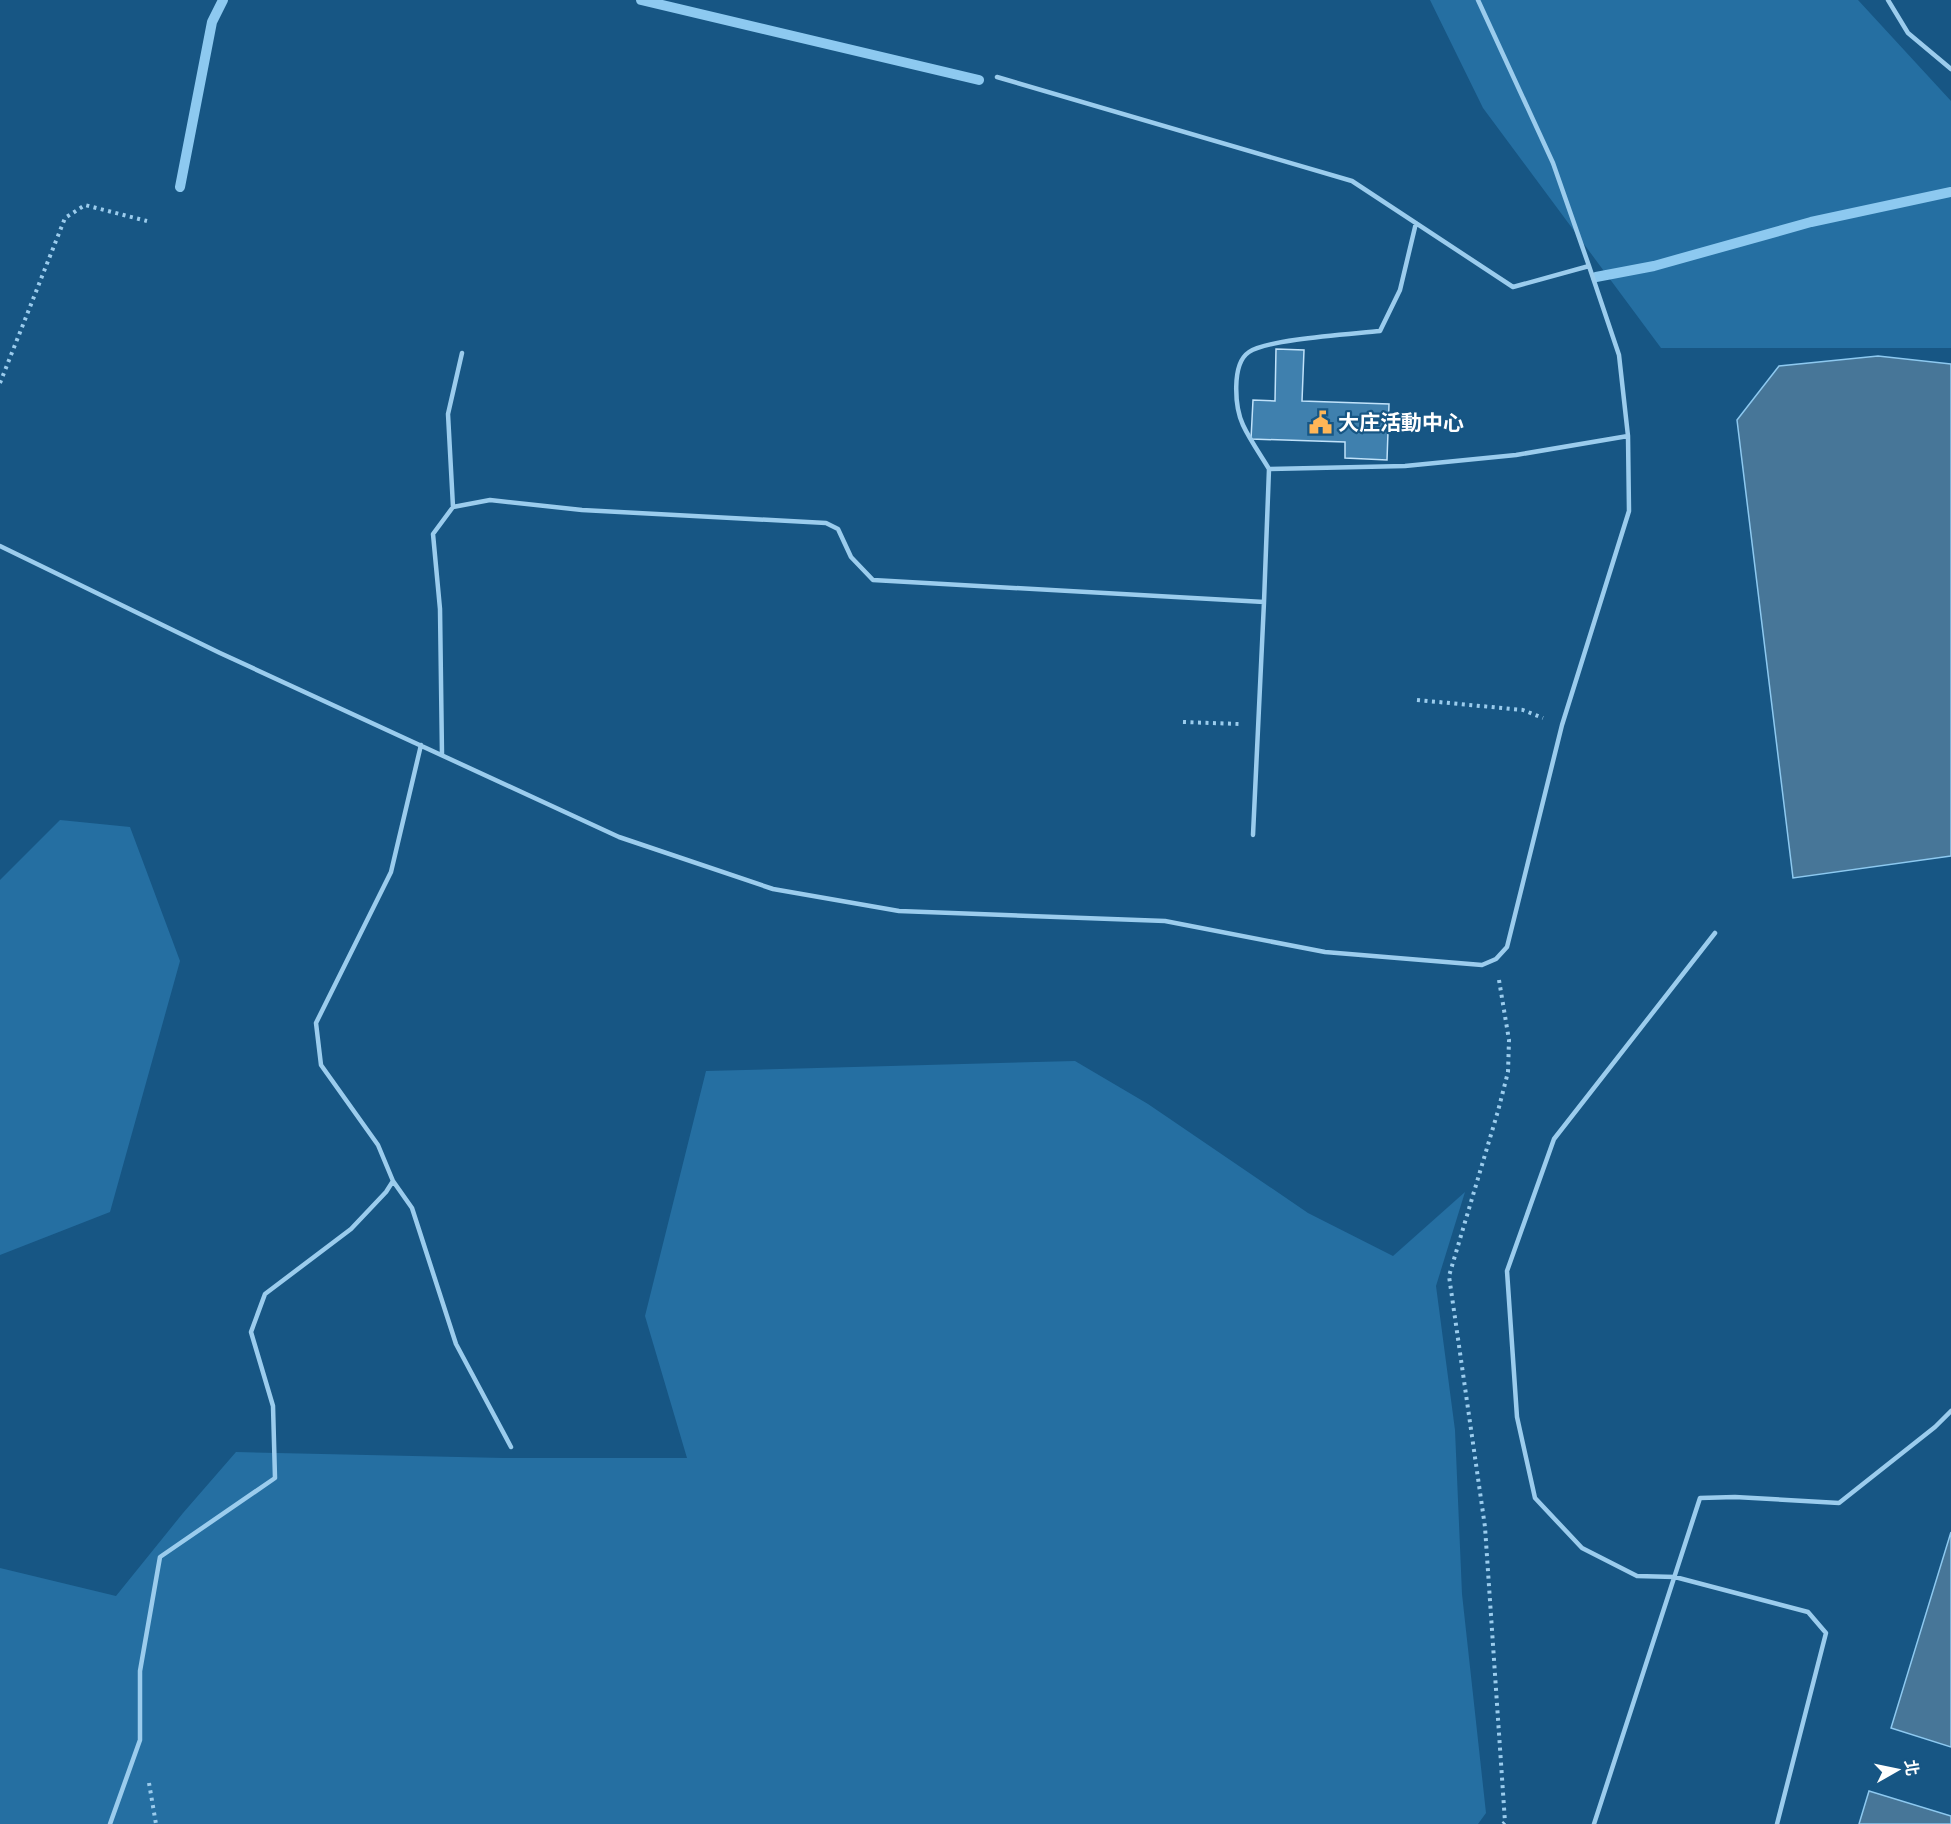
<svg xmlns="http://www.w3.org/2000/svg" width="1951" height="1824" viewBox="0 0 1951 1824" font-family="'Titillium Web','Noto Sans TC',sans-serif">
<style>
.green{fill:#256fa2}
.water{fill:#477698;stroke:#8dc9f0;stroke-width:1.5}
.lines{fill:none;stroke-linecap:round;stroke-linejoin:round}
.stream{stroke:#8dc9f0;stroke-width:10}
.building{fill:#3f80ae;stroke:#c0e2fa;stroke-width:1.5}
.path{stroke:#9bcced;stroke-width:4;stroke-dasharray:3 4.5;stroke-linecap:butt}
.lane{stroke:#9bcced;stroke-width:4.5}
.labels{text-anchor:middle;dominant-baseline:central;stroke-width:4.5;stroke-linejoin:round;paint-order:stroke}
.poi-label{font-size:21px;font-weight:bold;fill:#fff;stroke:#175684;text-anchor:start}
</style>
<rect width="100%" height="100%" fill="#175684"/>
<path class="green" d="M1430,0H1858L1951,101V348H1661L1483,108Z
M60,820L130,827L180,961L110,1212L0,1255V880Z
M1075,1061L1148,1104L1308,1213L1393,1256L1465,1192L1436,1286L1455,1430L1462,1594L1486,1813L1478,1824H0V1568L116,1596L183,1513L236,1452L504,1458H687L645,1316L706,1071Z"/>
<path class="water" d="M1878,356L1951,364V856L1793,878L1737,420L1779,366Z
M1951,1532V1747L1891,1728Z
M1869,1791L1951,1816V1824H1859Z"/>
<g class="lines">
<path class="stream" d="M641,0L979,80
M180,187L212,22L223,0
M1596,277L1654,266L1811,222L1951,192"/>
</g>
<path class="building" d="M1276,349L1304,350L1302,401L1389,404L1387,460L1345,458V442L1251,439L1253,400L1275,401Z"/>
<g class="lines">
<path class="path" d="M0,383L65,218L85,205L147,221
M1417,700L1523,710L1543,718
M1183,722L1239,724
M1499,980L1509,1040L1508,1072L1498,1111L1449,1276L1485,1527L1505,1822L1503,1824
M149,1783L156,1824"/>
<path class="lane" d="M1888,0L1908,33L1951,69
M997,77L1352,181L1513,287L1589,266
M1269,469C1260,454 1250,440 1243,425C1235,408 1231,364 1249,352C1268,339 1354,334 1380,331L1400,290L1416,223
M453,507L448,414L462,353
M0,546L220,653L619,837L773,889L899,911L1165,921L1325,952L1482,965L1496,959L1507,947L1562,725L1629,511L1628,436L1619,355L1589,266L1553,163L1478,0
M442,755L440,609L433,534L453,507L490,500L582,510L826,523L838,529L851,557L873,580L1264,602L1269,469L1405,466L1516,455L1628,436
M1253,835L1264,602
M1715,933L1554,1139L1507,1271L1517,1417L1535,1498L1582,1548L1637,1576L1675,1577L1808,1612L1826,1633L1777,1824
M393,1181L412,1208L456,1344L511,1447
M110,1824L140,1740V1671L160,1557L275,1478L273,1406L251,1332L265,1294L351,1229L386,1192L393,1181L378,1145L321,1065L316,1023L391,872L421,745
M1594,1824L1700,1498L1735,1497L1839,1503L1935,1427L1951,1411"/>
</g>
<defs>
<symbol id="civic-bare" viewBox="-9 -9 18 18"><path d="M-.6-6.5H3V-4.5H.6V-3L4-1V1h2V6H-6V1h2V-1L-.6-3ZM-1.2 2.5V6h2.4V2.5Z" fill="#ffb657" stroke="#175684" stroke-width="2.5" paint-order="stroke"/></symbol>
</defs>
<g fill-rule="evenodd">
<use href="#civic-bare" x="1304" y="406" width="33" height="33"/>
</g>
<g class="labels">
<g class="poi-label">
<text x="1338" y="422">大庄活動中心</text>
</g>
</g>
<g transform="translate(1897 1770) rotate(81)" stroke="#175684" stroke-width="4.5" paint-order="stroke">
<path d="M0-4.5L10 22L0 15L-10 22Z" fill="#ffffff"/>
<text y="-9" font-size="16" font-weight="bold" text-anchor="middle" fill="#ffffff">北</text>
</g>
</svg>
